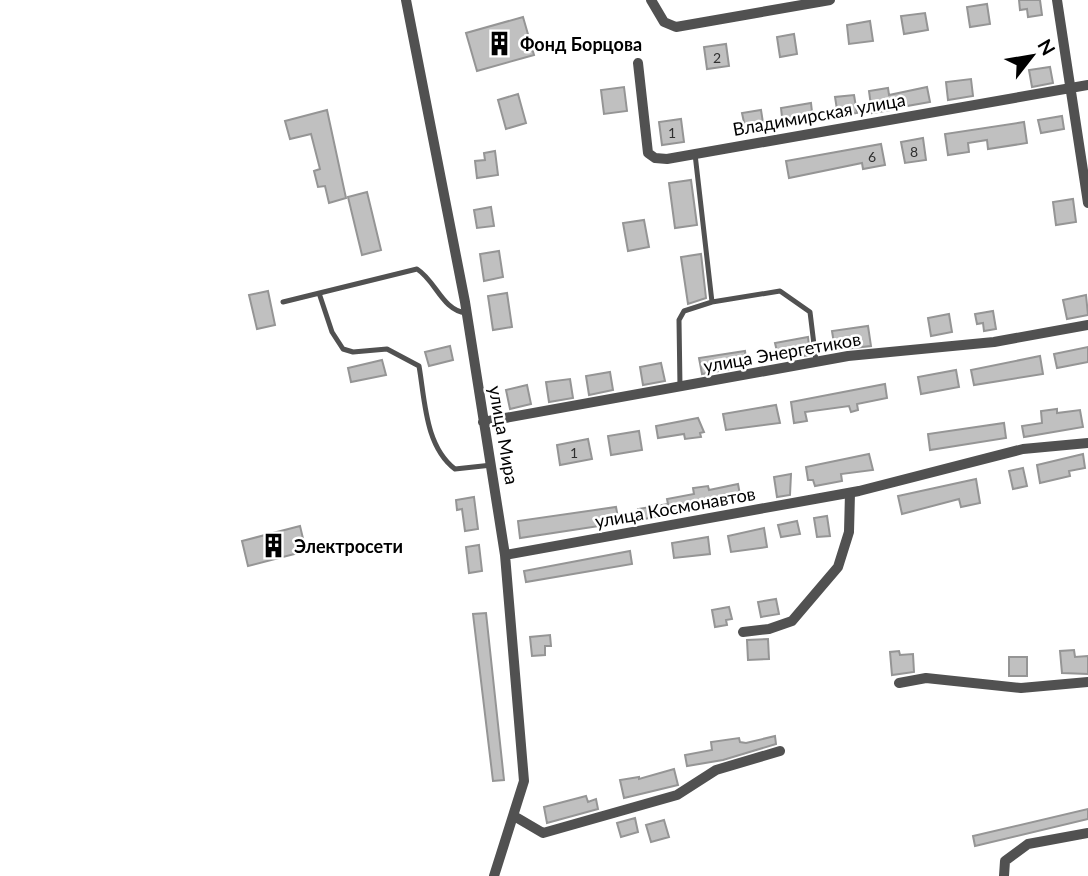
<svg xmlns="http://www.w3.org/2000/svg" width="1088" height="876" viewBox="0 0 1088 876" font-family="Lato,sans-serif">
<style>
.building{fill:#c0c0c0;stroke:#959595;stroke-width:2}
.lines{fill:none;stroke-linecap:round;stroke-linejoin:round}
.service{stroke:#515151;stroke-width:5}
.minor{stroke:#515151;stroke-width:10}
.labels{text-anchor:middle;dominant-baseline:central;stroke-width:5;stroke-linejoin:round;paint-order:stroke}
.number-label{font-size:14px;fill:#303030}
.poi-label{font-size:18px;font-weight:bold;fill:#000;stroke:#fff;text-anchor:start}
.street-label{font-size:18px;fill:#000;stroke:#fff}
</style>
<rect width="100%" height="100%" fill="#fff"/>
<path class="building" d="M1019,0H1040L1042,15L1028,17L1027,9L1020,10Z
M987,4L990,24L970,27L967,7Z
M925,13L928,30L904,34L901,16Z
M523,17L534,55L477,71L466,33Z
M870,21L873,41L849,44L847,25Z
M794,34L797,54L780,57L777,37Z
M726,44L729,66L707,69L704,47Z
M1050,67L1053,83L1032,87L1029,70Z
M971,79L973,96L948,100L946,82Z
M624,87L627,111L604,114L601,90Z
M927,87L930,102L907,106L906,102L891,104V110L872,113L869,91L888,88L889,95Z
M518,94L526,123L506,129L498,100Z
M854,95L857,113L838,116L835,97Z
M811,103L813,121L783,125L781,108Z
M327,110L346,198L329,203L325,186L318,187L314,171L320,169L311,134L290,139L285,121Z
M761,110L764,129L746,132L742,113Z
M1062,116L1064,129L1041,133L1038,120Z
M681,119L684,142L662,145L659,122Z
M1024,122L1027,143L988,149L987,140L968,143L969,152L948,155L945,134Z
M923,138L926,160L905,163L901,142Z
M881,144L885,165L863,169L862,163L789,178L786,161Z
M495,151L498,175L477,178L475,161L485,160L484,153Z
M691,180L697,225L675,228L669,183Z
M367,192L381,250L362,255L348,197Z
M1073,199L1076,222L1056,225L1053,202Z
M491,207L494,226L477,228L474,210Z
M644,220L649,247L628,251L623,223Z
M499,251L503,277L484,281L480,254Z
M701,254L706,298L688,304L681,257Z
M268,291L275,325L257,329L249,295Z
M507,293L512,327L493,330L488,296Z
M1086,295L1088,315L1067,319L1063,300Z
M993,311L996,329L984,331L983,323L977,324L975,314Z
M949,314L952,332L931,336L928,318Z
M868,326L871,346L835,350L832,331Z
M808,337L810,355L779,360L775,343Z
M450,346L453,360L429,366L425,352Z
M1088,347V362L1057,368L1054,354Z
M745,351L747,366L702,374L699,358Z
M1040,356L1043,374L974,385L971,370Z
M382,360L386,375L351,382L348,368Z
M661,363L665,381L643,385L640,367Z
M956,370L959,387L921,394L918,377Z
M610,372L613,390L589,395L586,376Z
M570,379L573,398L549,402L546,382Z
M885,384L887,398L857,404L858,410L851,412L849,406L805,412L807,421L794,423L791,402Z
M527,385L531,404L510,409L506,390Z
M776,405L780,423L726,430L723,414Z
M1057,409V413L1080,410L1083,427L1024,437L1022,426L1042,423L1041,411Z
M698,418L704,432L700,433L701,437L685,439L684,434L658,438L656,426Z
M1004,423L1006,438L930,450L928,434Z
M639,431L642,450L611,455L608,436Z
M588,439L592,459L560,465L557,445Z
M869,454L873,470L841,474L842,481L815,486L813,480H808L806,467Z
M1083,454L1085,468L1069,471L1070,476L1040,483L1037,465Z
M1023,468L1027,486L1013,489L1009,471Z
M791,474L790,495L777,497L774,477Z
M976,479L980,503L961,507L959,499L902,514L898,496Z
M738,484L741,500L639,520L638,509L668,504L667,499L694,494L693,488L708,486L709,490Z
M474,497L478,529L465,531L462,509L457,510L456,500Z
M616,507L619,523L520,538L518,521Z
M827,516L830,536L817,537L814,518Z
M797,521L800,534L781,537L778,525Z
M300,526L306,551L248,566L242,541Z
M764,528L767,547L731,552L728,536Z
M708,537L710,554L674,558L672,543Z
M479,545L482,571L469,573L466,547Z
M630,551L632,564L526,582L524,571Z
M776,599L779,614L761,617L758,602Z
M729,607L732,619L726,620L727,625L715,627L712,610Z
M486,613L504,780L493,781L473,614Z
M550,635L551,646H545V655L532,656L530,637Z
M768,639L769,659L748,660L747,640Z
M1074,650L1075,657L1088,656V674L1062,673L1060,651Z
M899,651L900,655L913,654L914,672L892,675L890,652Z
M1009,657H1027V676H1009Z
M775,736L776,744L723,760L687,766L685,755L712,750L711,742L739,738L740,742L746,743Z
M674,769L678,785L624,798L620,780L639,777V779Z
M586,796L588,802L596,799L598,809L547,823L544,807Z
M1088,809V819L975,846L973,836Z
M635,818L638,832L621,837L617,823Z
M664,820L669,837L651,842L646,825Z"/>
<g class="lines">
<path class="service" d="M319,293L332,332L343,349L353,352L387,349L419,366C425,400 425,446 455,469L492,465
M283,302L417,269C436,281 442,310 466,313
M712,302L780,291L810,312L816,361
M680,387L679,320L684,311L712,302L695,154"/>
<path class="minor" d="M406,0L465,302L505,555L524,781L494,876
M651,0L664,22L676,27L830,0
M1057,0L1088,203
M638,63L648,153L655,158L667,159L1088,85
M483,422L848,356L994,342L1088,325
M505,555L859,491L1023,449L1088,443
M743,632L769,629L792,621L838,567L849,532L850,493
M899,683L926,678L1021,688L1088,682
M514,816L543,833L677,795L716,770L780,751
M1004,876L1005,861L1028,844L1088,833"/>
</g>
<defs>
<symbol id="building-bare" viewBox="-9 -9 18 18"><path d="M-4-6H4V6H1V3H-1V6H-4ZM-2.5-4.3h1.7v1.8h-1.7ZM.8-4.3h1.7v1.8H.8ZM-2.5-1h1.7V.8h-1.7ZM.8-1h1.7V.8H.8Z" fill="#000" stroke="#fff" stroke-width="2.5" paint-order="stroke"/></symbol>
</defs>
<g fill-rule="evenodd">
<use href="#building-bare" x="482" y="26" width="35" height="35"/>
<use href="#building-bare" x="256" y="528" width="35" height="35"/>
</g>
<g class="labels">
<g class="number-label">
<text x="717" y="57">2</text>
<text x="672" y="132">1</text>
<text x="914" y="151">8</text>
<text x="872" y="156">6</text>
<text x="574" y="452">1</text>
</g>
<g class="poi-label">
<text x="520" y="44">Фонд Борцова</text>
<text x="294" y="546">Электросети</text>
</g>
<g class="street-label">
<text transform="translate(819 114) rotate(-10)">Владимирская улица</text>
<text transform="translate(782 352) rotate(-10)">улица Энергетиков</text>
<text transform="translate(504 435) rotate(80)">улица Мира</text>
<text transform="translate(675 507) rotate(-10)">улица Космонавтов</text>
</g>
</g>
<g transform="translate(1032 56) rotate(59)" stroke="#ffffff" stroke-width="5" paint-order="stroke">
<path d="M0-5L12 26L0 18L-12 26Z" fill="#000000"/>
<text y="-10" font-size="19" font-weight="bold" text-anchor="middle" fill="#000000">N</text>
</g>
</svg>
